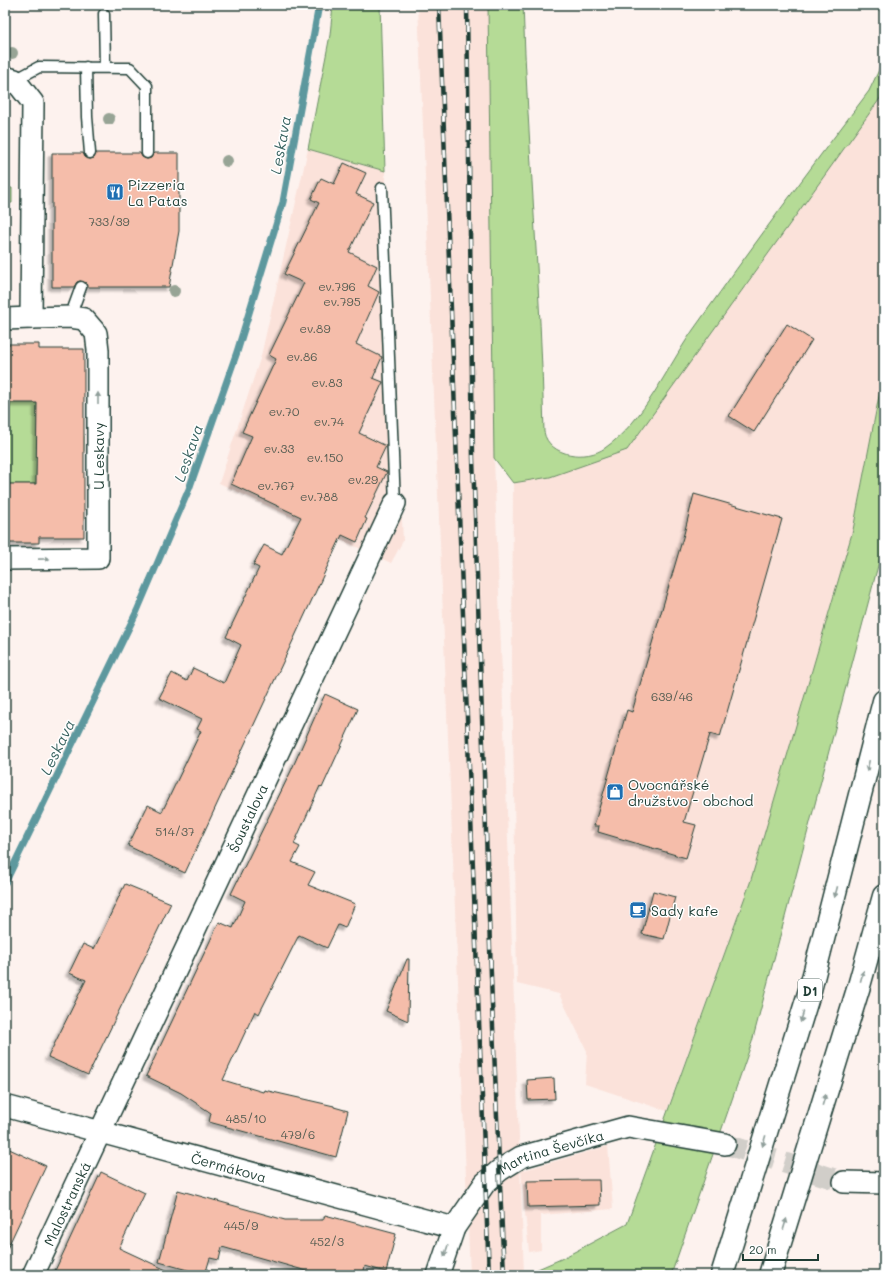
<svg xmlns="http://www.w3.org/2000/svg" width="889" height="1280" viewBox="0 0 889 1280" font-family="Mali,sans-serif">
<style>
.built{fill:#fbe2da}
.green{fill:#b5db96;stroke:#6a8c65}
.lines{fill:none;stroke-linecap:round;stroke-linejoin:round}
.stream{stroke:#5d989e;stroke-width:7}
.building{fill:#f5bdaa;stroke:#1f3d34;filter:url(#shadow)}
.minor-tunnel{stroke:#d1cec9;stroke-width:21;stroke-dasharray:21 10;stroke-linecap:butt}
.service-casing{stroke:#1f3d34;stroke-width:13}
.minor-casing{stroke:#1f3d34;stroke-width:24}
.motorway-casing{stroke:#1f3d34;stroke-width:25}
.service{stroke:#fff;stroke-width:10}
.minor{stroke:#fff;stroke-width:21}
.motorway{stroke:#fff;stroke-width:22}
.rail-casing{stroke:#1f3d34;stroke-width:4.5}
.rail{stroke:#fff;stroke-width:3;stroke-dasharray:9;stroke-linecap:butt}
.tree{fill:#97a495}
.oneway{fill:#8f9e9a}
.labels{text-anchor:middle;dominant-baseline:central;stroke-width:3;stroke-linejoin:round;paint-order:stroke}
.number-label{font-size:12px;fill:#545d52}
.shield{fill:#fff;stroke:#627771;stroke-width:1}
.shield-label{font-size:13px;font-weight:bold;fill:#1f3d34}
.poi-label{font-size:14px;fill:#1f3d34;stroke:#fff;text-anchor:start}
.street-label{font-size:14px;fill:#1f3d34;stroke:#fff}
.water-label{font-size:15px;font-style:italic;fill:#396360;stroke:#fff}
</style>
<defs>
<filter id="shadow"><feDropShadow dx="-3.5" dy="3.5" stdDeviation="1" flood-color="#0004"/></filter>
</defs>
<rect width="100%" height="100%" fill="#fdf2ee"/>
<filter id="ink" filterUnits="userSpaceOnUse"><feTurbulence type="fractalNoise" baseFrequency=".025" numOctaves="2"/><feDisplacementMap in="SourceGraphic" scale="8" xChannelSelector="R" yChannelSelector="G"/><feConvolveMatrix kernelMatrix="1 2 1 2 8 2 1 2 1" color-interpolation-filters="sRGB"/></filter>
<g filter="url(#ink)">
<path class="built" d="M418,5H488L494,458L524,1275H470Z
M884,93V370L853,530L750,883L667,1111L585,1084L587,1051L559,994L517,984L512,663L513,483L550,477L627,450Z
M308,149L385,171L403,541L391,563L219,483L261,356Z
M608,1146L613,1209L541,1215V1250L529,1252L521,1171Z"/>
<path class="green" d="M333,5H380L385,171L308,149L330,35Z
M488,5H523C528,148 541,290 544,432C549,457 587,461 605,448C645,420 666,369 693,330C750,249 809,170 869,91L878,72L884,52V93L627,450L550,477L513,483L494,458Z
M5,188H12V203H5Z
M884,370V543L752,1042L671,1275H524L561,1259L627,1224L750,883L853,530Z
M5,403H37V436H84V451H37L36,484H5Z"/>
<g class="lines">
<path class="stream" d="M5,883L137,611L189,489L237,352L283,202L319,5"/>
</g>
<path class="building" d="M52,153H83L85,157L90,159L94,158L96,153H140L142,157L147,159L151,158L154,153H179V231L169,287H87L86,283L80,281L77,282L74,287H52Z
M344,163L366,173L356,194L373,202L349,252L377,266L368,286L379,292L356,344L382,357L373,378L383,382L359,433L386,446L376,467L387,472L365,518L367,519L357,542L342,535L185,873L128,846L148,805L162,812L201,731L197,729L202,719L159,698L172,673L187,681L193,668L224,683L241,645L226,637L259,568L253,565L264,545L282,554L301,517L231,484L252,436L242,432L276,359L269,355L304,283L284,274L319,203L311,199L321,178L334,184Z
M787,324L812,340L754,432L729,416Z
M5,344H39V349H84V537H39V543H5V484H36L37,403H5Z
M694,494L782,519L720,737L710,734L684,822L696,825L686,858L598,832L599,826H594L627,710L632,712L684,534Z
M325,694L358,709L322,788L320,786L294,844L300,847L292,862L315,872L308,885L355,904L345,928L338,925L327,948L299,935L259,1014L255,1011L223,1080L263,1092L264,1090L334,1106V1107L348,1111L336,1157L209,1122L211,1113L181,1093L146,1076L219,922L233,928L245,901L231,894L291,771Z
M125,884L171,903L88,1075L48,1057L86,980L69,973L83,944L94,949Z
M653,891L675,897L664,939L642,934Z
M407,959H409L408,1021L386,1011Z
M554,1078L555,1099L528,1100L527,1080Z
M5,1147L46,1166L5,1253Z
M101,1172L145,1193L119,1248L177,1275H53Z
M586,1180H599L600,1205L528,1207L527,1181Z
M178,1190L285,1220H323L325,1215L396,1234L386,1272L365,1266L363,1275H321L222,1247L219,1260L210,1258L205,1275L159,1262Z"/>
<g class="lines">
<path class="minor-tunnel" d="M725,1144L844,1182"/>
<defs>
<path id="service" d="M104,14L105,67
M86,67L87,117L90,153
M15,80L39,67L130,68L147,86V153
M382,188L395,503
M70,317L81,287"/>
<g id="minor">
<path d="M5,77L15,80L33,103L31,318L70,317L84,319L96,333L98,350V558L5,559"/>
<path d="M5,319L31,318"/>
<path id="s1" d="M5,1106L454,1228"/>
<path d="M844,1182L884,1183"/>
<path id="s2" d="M33,1275L395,503"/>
<path id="s3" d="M438,1275L454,1228L485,1183L500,1170L521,1157L628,1127L725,1144"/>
</g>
<path id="motorway" d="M722,1275L810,990L884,701
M770,1275L859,986L884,896"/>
</defs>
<use href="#service" class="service-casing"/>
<use href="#minor" class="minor-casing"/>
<use href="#motorway" class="motorway-casing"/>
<use href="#service" class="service"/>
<use href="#minor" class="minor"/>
<use href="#motorway" class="motorway"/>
<defs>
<path id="rail" d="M439,5L489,1275
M467,5L473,458L492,1004L504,1275"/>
</defs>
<use href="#rail" class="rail-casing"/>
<use href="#rail" class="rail"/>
</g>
<g class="tree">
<circle cx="12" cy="53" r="6"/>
<circle cx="109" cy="119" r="6"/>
<circle cx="227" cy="161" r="6"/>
<circle cx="174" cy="291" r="6"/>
</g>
<defs><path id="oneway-solid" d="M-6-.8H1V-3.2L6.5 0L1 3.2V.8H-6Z"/></defs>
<g class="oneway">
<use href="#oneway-solid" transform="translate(98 398) rotate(-90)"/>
<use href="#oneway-solid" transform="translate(44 559) rotate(-1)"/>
<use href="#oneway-solid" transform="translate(868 766) rotate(103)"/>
<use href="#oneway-solid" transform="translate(836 892) rotate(105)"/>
<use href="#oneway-solid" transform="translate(862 976) rotate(-74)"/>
<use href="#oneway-solid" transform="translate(802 1017) rotate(107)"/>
<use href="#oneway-solid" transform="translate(824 1100) rotate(-73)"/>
<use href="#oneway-solid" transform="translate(764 1141) rotate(107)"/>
<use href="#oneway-solid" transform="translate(785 1224) rotate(-73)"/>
<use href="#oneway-solid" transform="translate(446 1251) rotate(109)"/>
</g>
</g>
<defs>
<symbol id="restaurant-square" viewBox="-11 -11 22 22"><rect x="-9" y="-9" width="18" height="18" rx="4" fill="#1f6fb2" stroke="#fff"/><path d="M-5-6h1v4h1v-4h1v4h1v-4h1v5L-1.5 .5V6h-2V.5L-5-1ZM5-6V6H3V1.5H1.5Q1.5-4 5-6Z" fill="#fff"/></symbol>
<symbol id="shop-square" viewBox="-11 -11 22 22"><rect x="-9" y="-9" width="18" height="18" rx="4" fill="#1f6fb2" stroke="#fff"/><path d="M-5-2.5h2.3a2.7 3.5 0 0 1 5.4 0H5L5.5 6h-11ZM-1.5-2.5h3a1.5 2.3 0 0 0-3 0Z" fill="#fff"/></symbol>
<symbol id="cafe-square" viewBox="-11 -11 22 22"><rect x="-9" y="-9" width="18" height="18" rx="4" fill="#1f6fb2" stroke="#fff"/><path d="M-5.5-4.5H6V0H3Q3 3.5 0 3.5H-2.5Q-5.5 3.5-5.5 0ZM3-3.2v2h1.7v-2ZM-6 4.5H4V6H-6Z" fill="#fff"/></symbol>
</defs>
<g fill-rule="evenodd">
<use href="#restaurant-square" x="105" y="182" width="20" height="20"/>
<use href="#shop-square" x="605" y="782" width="20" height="20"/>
<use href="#cafe-square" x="628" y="900" width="20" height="20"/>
</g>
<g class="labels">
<g class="number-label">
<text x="109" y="221">733/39</text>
<text x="337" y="286">ev.796</text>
<text x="342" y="301">ev.795</text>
<text x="315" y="328">ev.89</text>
<text x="302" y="356">ev.86</text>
<text x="327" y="382">ev.83</text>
<text x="284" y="411">ev.70</text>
<text x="329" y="421">ev.74</text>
<text x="279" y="448">ev.33</text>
<text x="325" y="457">ev.150</text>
<text x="363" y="479">ev.29</text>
<text x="276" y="485">ev.767</text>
<text x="319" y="496">ev.788</text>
<text x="672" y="696">639/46</text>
<text x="175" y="831">514/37</text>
<text x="246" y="1118">485/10</text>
<text x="298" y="1134">479/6</text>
<text x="241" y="1225">445/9</text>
<text x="327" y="1241">452/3</text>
</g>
<rect class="shield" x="798" y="979" width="24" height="22" rx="3"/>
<g class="shield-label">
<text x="810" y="990">D1</text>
</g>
<g class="poi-label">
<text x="128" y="184">Pizzeria<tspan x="128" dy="16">La Patas</tspan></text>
<text x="628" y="784">Ovocnářské<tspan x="628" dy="16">družstvo - obchod</tspan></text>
<text x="651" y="910">Sady kafe</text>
</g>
<g class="street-label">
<text transform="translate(98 456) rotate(-90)">U Leskavy</text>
<text stroke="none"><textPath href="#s2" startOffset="505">Šoustalova</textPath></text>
<text stroke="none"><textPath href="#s3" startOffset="179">Martina Ševčíka</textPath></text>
<text stroke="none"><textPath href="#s1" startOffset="232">Čermákova</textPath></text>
<text stroke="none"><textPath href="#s2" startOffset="79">Malostranská</textPath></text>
</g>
<g class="water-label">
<text transform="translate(280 145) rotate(-80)">Leskava</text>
<text transform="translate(188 453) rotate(-71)">Leskava</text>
<text transform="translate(57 747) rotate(-64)">Leskava</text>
</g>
</g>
<rect width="889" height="1280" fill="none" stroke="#fff" stroke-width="20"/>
<rect x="10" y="10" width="869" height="1260" fill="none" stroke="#1f3d34" stroke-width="1.5" filter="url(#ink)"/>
<path d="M743 1254v6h75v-6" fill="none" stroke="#1f3d34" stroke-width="2"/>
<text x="749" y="1254" font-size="12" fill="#1f3d34" stroke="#ffffff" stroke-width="3" paint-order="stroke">20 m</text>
</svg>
